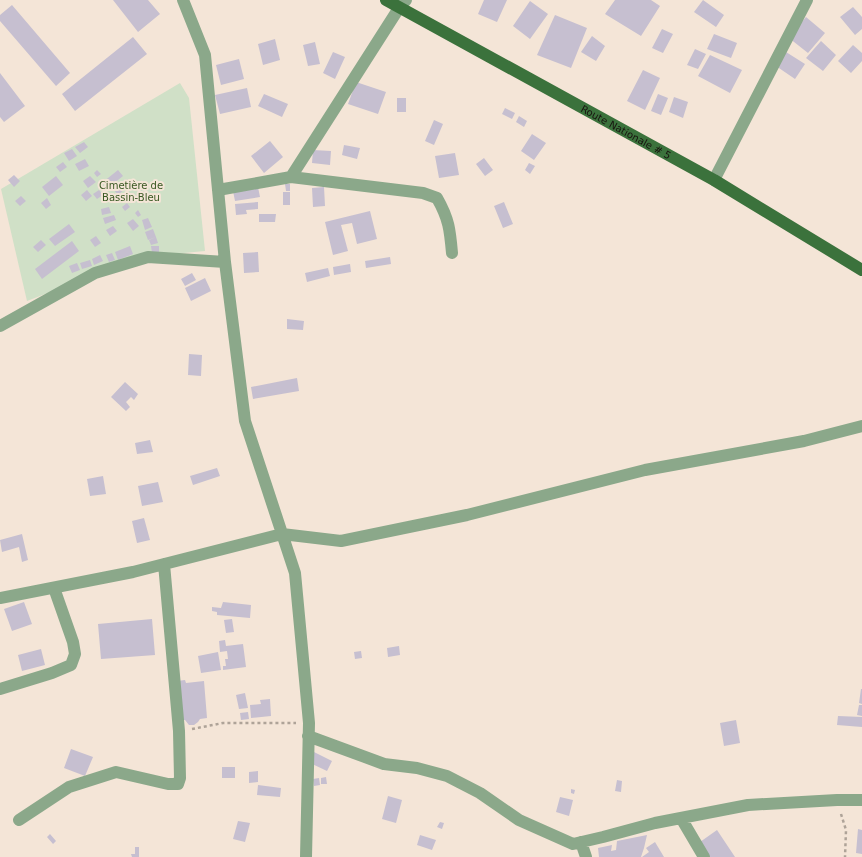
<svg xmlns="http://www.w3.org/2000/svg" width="862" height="857" viewBox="0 0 862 857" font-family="'DejaVu Sans',sans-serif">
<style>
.green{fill:#d0e0c7}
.building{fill:#c6bfd0}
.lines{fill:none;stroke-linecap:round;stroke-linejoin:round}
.path{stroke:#aea398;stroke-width:2.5;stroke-dasharray:3 3;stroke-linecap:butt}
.minor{stroke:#8ba88a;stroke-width:12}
.major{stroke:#3b723c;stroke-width:12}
.labels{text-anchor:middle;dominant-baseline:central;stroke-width:4;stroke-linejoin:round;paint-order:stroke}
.street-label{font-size:10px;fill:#18130f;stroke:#f4e5d7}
.park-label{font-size:10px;fill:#375720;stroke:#f4e5d7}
</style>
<rect width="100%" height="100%" fill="#f4e5d7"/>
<path class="green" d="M180,83L189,98L205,251L141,257L27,301L1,189Z"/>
<path class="building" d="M113,0H148L160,14L138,32Z
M484,0H507L497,22L478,14Z
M615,0H651L660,6L641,36L605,14Z
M703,0L724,15L716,27L694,12Z
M530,1L548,14L530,39L513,26Z
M12,5L70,73L56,86L0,21V15Z
M853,7L862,17V29L855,35L840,17Z
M555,15L587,28L571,68L537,55Z
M806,17L825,33L808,53L789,38Z
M662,29L673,34L663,53L652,48Z
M714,34L737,43L731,58L707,49Z
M592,36L605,46L596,61L581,52Z
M133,37L147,54L75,111L62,94Z
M275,39L280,60L263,65L258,44Z
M821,41L836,55L823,71L806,58Z
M315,42L320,64L308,66L303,45Z
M853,45L862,53V61L851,73L838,61Z
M695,49L706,54L698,69L687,65Z
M333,52L345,57L335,79L323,73Z
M786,52L805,64L795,79L776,66Z
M710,55L742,70L730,93L698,76Z
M239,59L244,79L221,85L216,65Z
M643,70L660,78L645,110L627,101Z
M0,73L25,106L4,122L0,117Z
M356,82L386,92L378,114L348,104Z
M247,88L251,107L220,114L215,95Z
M264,94L288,104L282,117L258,106Z
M658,94L668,98L661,115L651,111Z
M674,97L688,102L683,118L669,112Z
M397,98H406V112H397Z
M505,108L515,113L512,119L502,114Z
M519,116L527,121L524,127L516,122Z
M434,120L443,124L434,145L425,141Z
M532,134L546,143L534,160L521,151Z
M270,141L283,157L264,173L251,156Z
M84,142L88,147L80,153L75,147Z
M344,145L360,148L357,159L342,155Z
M72,149L77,156L69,161L64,153Z
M313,150L331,151L330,165L312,163Z
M455,153L459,175L439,178L435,156Z
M484,158L493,170L485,176L476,164Z
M85,159L89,166L79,171L75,164Z
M63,162L67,167L60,172L56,167Z
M529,163L535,166L530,174L525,170Z
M97,170L101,174L97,177L94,173Z
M118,170L123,176L108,188L103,182Z
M14,175L20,181L14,187L8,180Z
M56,176L63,185L49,196L42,187Z
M90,176L96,182L88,188L83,181Z
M126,179L130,184L118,195L114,190Z
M285,184H290V191H286Z
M258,187L260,197L235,201L233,191Z
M324,187L325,206L313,207L312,188Z
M87,190L92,196L86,201L81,195Z
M99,190L103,195L97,199L93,194Z
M283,192H290V205H283Z
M127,194L130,198L126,201L123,198Z
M21,196L26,201L20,206L15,201Z
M47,198L51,205L46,209L41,203Z
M258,202V209L246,210L247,214L236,215L235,204Z
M504,202L513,224L503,228L494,206Z
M127,203L130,207L125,211L122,207Z
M109,207L111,213L102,215L101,209Z
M138,210L141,215L138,217L135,213Z
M370,211L377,239L357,244L352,223L341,225L348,251L333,255L325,222Z
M259,214H276L275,222H259Z
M114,215L116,220L105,224L103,218Z
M148,218L152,227L145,230L142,220Z
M133,219L139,226L133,231L127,223Z
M69,224L75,232L55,246L49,239Z
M113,226L117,231L110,236L106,230Z
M153,229L156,237L148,240L145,232Z
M96,236L101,243L95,247L90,240Z
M156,237L158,243L151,245L149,240Z
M41,240L46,245L38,252L33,247Z
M72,241L79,251L42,279L35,269Z
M130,246L133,254L118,260L115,252Z
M151,246H159V253H152Z
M258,252L259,272L244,273L243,253Z
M112,253L115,260L109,262L106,255Z
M100,255L103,261L94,265L92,259Z
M390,257L391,264L366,268L365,261Z
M90,260L92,266L82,269L80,263Z
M77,263L80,270L72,273L69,266Z
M350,264L351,272L334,275L333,267Z
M328,268L330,276L307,282L305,273Z
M192,273L196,280L185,286L181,279Z
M205,278L211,291L191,301L185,288Z
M287,319L304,321L303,330L287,329Z
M189,354L202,355L201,376L188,375Z
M297,378L299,391L253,399L251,387Z
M125,382L138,394L134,400L131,397L126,402L130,407L126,411L111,397Z
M150,440L153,452L137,454L135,443Z
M217,468L220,476L193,485L190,476Z
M103,476L106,494L90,496L87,479Z
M158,482L163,502L142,506L138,486Z
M144,518L150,540L137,543L132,521Z
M22,534L28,560L22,562L19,547L2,552L0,540Z
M24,602L32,624L12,631L4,609Z
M223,602L251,605L250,618L217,615V612L212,611V607L221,608Z
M152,619L155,655L101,659L98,624Z
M232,619L234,632L226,633L224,620Z
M225,640L226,646L243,644L246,667L223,670V666H226L225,659H228L227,651L220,652L219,641Z
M399,646L400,655L388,657L387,648Z
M41,649L45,665L22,671L18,655Z
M361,651L362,658L355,659L354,652Z
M218,652L221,670L201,673L198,656Z
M185,680L186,683L204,681L207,718L200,719L198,722L194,725H189L185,720H183L177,681Z
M861,689H862V704L859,703Z
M245,693L248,708L239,709L236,695Z
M270,699L271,716L251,718L250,705L261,704L260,700Z
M859,705H862V716L857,715Z
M248,712L249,719L241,720L240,713Z
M838,716L862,717V727L837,725Z
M736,720L740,743L724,746L720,723Z
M71,749L93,757L85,776L64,768Z
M314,752L332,761L327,771L308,762Z
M222,767H235V778H222Z
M258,771V782L249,783V772Z
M326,777L327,784H321V778Z
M319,778L320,785L314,786L313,779Z
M617,780L622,781L621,792L615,791Z
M258,785L281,788L280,797L257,795Z
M571,789L575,790L574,794L571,793Z
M388,796L402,800L396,823L382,819Z
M560,797L573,800L569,816L556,812Z
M238,821L250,823L245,842L233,839Z
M440,822L444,823L442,829L437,827Z
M858,829L862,830V854L856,853Z
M717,830L735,857H710L700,842Z
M50,834L56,841L53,844L47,837Z
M420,835L436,840L432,850L417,845Z
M647,835L644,848L641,857H599L598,848L612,845L611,851L616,850L617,841Z
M655,842L664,857H642L649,852L646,848Z
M135,847H139V857H132L131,854H135Z"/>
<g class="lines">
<path class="path" d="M192,729L223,723H296
M841,814L846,830L845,857"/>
<path class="minor" d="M183,0L205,55L225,262L245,421L295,573L309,723L306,857
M291,177L399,8L406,0
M714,180L807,0
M218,190L291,177L423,193L437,198C449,219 450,230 452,253
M0,326L95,273L148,257L225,262
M0,598L133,572L282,534L341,541L467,515L645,470L804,441L862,426
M0,689L52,673L71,665L75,654L73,642L54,588
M308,736L384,764L417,768L447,776L480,793L519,820L573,844L603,837L655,823L748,805L837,800H862
M681,818L704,857
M19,820L69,787L116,772L168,784H178L180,778L179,731L164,564
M581,842L586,857"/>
<path class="major" id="s1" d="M386,0L714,180L862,270"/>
</g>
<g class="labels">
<g class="street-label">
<text stroke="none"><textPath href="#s1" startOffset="274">Route Nationale # 5</textPath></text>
</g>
<g class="park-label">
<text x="131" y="185">Cimetière de<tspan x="131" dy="12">Bassin-Bleu</tspan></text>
</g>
</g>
</svg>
